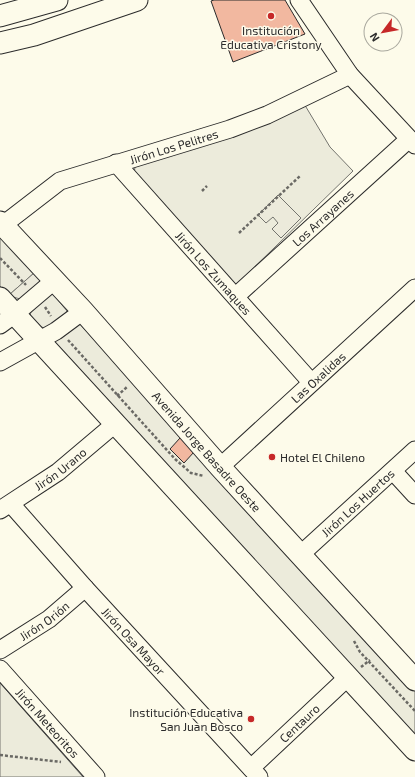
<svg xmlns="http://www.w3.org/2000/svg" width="415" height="777" viewBox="0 0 415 777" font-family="'Exo 2',sans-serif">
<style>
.green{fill:#ecebdb;stroke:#74746e}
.parking{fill:#eceadb;stroke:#74746e}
.building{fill:#f2b8a0;stroke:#2b2b2b}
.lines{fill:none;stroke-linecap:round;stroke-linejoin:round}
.minor-casing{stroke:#2b2b2b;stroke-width:19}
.major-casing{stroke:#2b2b2b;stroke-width:23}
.path{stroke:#6a6964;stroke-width:2.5;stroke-dasharray:3 2;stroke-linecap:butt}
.minor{stroke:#fdfbea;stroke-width:17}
.major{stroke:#fdfbea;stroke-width:21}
.poi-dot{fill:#c62828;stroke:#fdfbea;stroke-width:1.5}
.labels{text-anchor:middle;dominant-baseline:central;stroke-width:3;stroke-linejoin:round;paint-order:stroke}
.poi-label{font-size:12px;fill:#2b2b2b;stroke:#fdfbea}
.street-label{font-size:12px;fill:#2b2b2b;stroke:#fdfbea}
</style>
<rect width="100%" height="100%" fill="#fdfbea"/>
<path class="green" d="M303,102L330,147L353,171L234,287L134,178L135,165Z
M0,237L34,273L9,295L0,286Z
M52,293L67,311L64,318L50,329C39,328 23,320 34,307C38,302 46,297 52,293Z
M77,321L415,689V741L52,345L56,337Z
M0,683L83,777H0Z"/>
<path class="parking" d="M278,195L301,218L281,238L272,229L278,223L273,217L266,223L258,215Z
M34,273L40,280L38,285L20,299L10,296L9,295Z"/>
<path class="building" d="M214,0H285L305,34L233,62L211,1Z
M180,438L194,452L184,463L170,449Z"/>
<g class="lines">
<defs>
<g id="minor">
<path d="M299,0L350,75L415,145"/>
<path id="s1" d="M116,163L311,382"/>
<path id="s2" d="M3,225L60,181L230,129L267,115L350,75"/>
<path id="s3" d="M236,296L409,139"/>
<path d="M0,325L15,314L55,280"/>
<path d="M0,362L56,331L83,311"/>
<path id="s4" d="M220,467L415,288"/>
<path d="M393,471L415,495"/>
<path id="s5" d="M11,504L85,588L259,777"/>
<path id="s6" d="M0,510L58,472L116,423"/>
<path id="s7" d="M300,555L415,450"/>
<path id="s8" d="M0,650L49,619L85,588"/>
<path id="s9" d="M0,669L96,777"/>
<path id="s10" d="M251,768L348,677"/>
</g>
<g id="major">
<path d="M0,16L57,0"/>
<path d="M0,43L34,35L137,0"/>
<path id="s11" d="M0,222L83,311L220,467L415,680"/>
<path d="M0,298L415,750"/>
</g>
</defs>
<use href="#minor" class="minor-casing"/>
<use href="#major" class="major-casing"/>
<path class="path" d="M202,191L207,186
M239,233L300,176
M0,258L26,285
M45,307L51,316
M68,340L175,459L191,473L204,476
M117,396L127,387
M354,641L360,652L415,711
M361,667L370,660
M0,755L61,762"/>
<use href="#minor" class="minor"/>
<use href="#major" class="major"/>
</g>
<g class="poi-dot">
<circle cx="271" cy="16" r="4"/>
<circle cx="272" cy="457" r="4"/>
<circle cx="251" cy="719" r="4"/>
</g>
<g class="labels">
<g class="poi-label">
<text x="271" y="30">Institución<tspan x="271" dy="14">Educativa Cristony</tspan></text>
<text x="280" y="457" text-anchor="start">Hotel El Chileno</text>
<text x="243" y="712" text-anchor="end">Institución Educativa<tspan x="243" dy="14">San Juan Bosco</tspan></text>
</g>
<g class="street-label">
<text stroke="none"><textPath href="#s2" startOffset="191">Jirón Los Pelitres</textPath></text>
<text stroke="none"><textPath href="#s3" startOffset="117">Los Arrayanes</textPath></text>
<text stroke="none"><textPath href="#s1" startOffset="147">Jirón Los Zumaques</textPath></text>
<text stroke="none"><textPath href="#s4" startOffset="133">Las Oxalidas</textPath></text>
<text stroke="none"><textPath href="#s11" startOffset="309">Avenida Jorge Basadre Oeste</textPath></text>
<text stroke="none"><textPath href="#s6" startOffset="73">Jirón Urano</textPath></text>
<text stroke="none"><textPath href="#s7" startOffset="78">Jirón Los Huertos</textPath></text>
<text stroke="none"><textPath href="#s8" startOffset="53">Jirón Orión</textPath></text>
<text stroke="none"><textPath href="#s5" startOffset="184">Jirón Osa Mayor</textPath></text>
<text stroke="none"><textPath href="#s9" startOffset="72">Jirón Meteoritos</textPath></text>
<text stroke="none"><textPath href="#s10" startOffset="66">Centauro</textPath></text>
</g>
</g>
<g transform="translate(383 32) rotate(238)"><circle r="19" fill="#fdfbea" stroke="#a9a89e"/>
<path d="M0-3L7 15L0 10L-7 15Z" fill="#c62828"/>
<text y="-6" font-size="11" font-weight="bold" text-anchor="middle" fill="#2b2b2b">N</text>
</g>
</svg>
